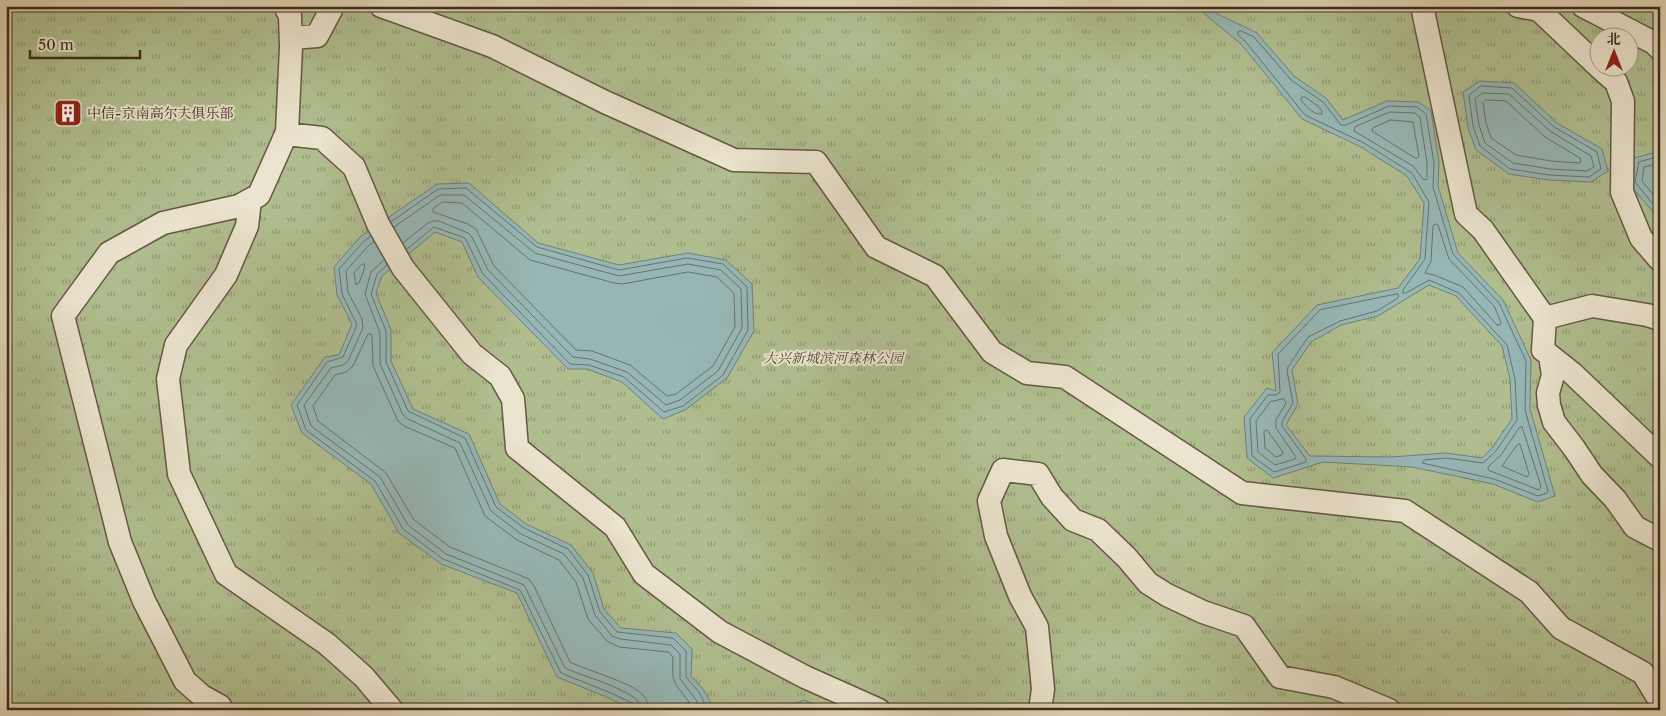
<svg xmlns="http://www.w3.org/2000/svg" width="1666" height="716" viewBox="0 0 1666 716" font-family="'Libre Caslon Text','Noto Serif SC',serif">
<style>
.park{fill:url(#park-tufts);stroke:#767656;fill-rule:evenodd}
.water{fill:#96b7b6;stroke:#728079;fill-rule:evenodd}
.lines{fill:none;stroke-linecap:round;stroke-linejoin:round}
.shore{stroke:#6a726a;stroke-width:1}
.minor-casing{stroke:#665744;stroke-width:25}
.minor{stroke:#ebe4ce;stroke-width:22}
.labels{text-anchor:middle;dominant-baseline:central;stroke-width:4;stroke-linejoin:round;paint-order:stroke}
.poi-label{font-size:14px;fill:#3d2d1e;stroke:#ebe4ce;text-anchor:start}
.park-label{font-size:14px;font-style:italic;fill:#544a35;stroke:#ebe4ce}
</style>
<defs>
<pattern id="park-tufts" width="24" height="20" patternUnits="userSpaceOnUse" patternTransform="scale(1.25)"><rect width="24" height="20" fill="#b0be8f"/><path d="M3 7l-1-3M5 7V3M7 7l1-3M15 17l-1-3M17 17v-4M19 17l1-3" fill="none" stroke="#909b74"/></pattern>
</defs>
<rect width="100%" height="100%" fill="#e0d5b4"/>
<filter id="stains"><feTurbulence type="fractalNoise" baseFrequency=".004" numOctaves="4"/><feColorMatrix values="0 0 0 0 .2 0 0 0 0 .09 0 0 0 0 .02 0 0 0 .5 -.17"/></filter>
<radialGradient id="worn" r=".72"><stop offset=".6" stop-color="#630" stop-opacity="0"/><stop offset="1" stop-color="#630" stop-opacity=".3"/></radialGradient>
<path class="park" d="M6,6H1660V710H6ZM1598,38H1628V68H1598Z"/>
<path class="water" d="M1195,6H1201L1257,33L1294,76L1326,98L1343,120L1387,101L1419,102L1431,111L1439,162L1438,186L1458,253L1503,300L1531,360L1530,409L1555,496L1538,502L1493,484L1412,467L1323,462L1273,478L1247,458L1244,417L1267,388L1276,391L1272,353L1317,305L1398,288L1420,259L1424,203L1407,176L1361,147L1302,119L1241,44ZM1429,285L1456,296L1502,346L1510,379L1512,419L1492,448L1482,458L1446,453L1391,457L1310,456L1286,425L1298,404L1292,370L1311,342L1341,325L1378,316Z
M1480,81L1514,83L1557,123L1602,149L1608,171L1591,182L1549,180L1509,174L1476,150L1468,128L1463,92Z
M1660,151V220L1630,185L1634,158Z
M469,183L538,243L619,265L688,253L726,260L752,284L754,331L727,378L685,410L663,419L622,382L587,369H568L478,277L462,242L435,232L382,276L376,293L391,330V361L413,409L469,434L500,504L526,524L571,545L593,573L604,609L621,628L676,633L692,649L691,676L703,689L711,703L706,710H633L609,698L557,677L517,593L441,564L399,533L371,484L302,433L291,405L325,357L339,355L352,324L337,295L334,267L360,237L437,184Z
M805,700L824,710H756L757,705L777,709Z"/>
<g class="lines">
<path class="shore" d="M1241,31L1254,37L1291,80L1323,102L1341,125H1346L1389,106L1417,107L1426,114L1434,163L1433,187L1453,254L1499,303L1526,361L1525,410L1548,491L1547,493L1538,496L1494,479L1422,463L1424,460L1446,458L1483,463L1496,451L1517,420L1515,379L1507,345L1459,293L1429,280L1406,293H1403V290L1425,259L1429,202L1412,173L1364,143L1305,115L1245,41L1238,35V32Z
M1481,86L1512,88L1554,127L1597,152L1601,169L1589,177L1549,175L1510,169L1480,146L1473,126L1469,96Z
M1483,93L1509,94L1550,131L1591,156L1594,167L1587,171L1550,169L1513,163L1485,143L1479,125L1475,99Z
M1302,97H1305L1318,106L1322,111V114C1313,115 1307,107 1301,100Z
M1486,100L1506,101L1545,137L1580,158L1581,162L1579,163L1551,161L1516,155L1491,138L1486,123L1483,103Z
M1390,112L1415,113L1420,117L1427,163V178L1426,180L1423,179L1413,166L1354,131L1355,127Z
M1391,120L1413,122L1419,156L1418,158H1415L1372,131L1373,128Z
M1660,156L1639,162L1635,182L1660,213
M1660,163L1644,167L1642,181L1660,203
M443,202L462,203L530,260L614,283L622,284L688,272L717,277L734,293L735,327L713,366L676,394L667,396L630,365L592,351L576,350L494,266L476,229L468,224L433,212V209Z
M391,222L438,189L466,188L537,247L619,270L687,258L723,264L747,287L748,330L723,375L683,406L664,412L624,377L589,365L570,364L483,274L465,238L434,227L407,249
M1436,224L1438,225L1449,259L1494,306L1501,322L1500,325H1497L1463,287L1434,275L1425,273L1431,261L1433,226Z
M394,227L440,195H464L535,253L619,276L688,264L721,270L741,289L742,328L718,371L680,400L666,405L627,372L590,359L573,357L488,270L472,237L468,233L439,221H433L428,223L403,243
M371,236L364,241L339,269L342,294L357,325L343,357L327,362L297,405L306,430L375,481L403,529L443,559L520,590L561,673L611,693L632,703L634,710
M374,242L368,246L346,271L348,292L362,319L363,328L348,361L343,365L331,368L304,405L311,426L380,477L408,525L446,554L524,585L565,668C585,677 620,686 636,699C639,702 640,705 640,710
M384,260L371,272L365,294L380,333V364L403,415L408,419L460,443L491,511L521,534L564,554L583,578L595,615L612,636L620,639L671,645L680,654V679L697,701L696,710
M364,264L365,267L359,283L356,285L354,273L361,265Z
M387,265L377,274L371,294L386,331V362L408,411L465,438L496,507L524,528L568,549L588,575L600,612L617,632L673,638L686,651V677L699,692L704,702L702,710
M1398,294V298L1377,311L1340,321L1308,337L1288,367L1287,371L1293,403L1282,422V426L1306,459V462L1274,472L1252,456L1250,419L1268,395H1276L1280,392L1278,354L1320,310Z
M1284,399L1286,403L1276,420V428L1296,457L1295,459L1275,465L1258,452L1256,421L1270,402Z
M1522,427L1541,486L1539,490L1488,470V467L1501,455L1519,428Z
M1267,430L1283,452L1282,455L1276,457L1265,448L1264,432Z
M1520,444L1529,474L1527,477L1502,466L1517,445Z
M648,710C648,704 647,699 643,695C631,682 588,671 570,662L534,586L529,579L450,547L414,520L386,473L318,421L313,406L335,375L346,372L353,366L368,334H371L372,336L373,366L398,421L404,426L455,448L485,516L517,540L559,560L576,582L588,619L607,641L619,647L668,652L673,657C672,686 673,680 689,702V710"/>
<defs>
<path id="minor" d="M381,6L492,46L605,102L734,160L816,162L876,247L935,276L992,352L1027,373L1065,377L1242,493L1405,511L1529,592L1561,628L1643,673L1660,701
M1422,6L1466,214L1483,230L1545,318L1543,350L1572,373L1660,457
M1518,6L1539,10L1598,66
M1583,6L1654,43L1660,49
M291,38L317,36L333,6
M1600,68L1616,82L1623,101L1622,192L1641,238L1660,260
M286,134L322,138L354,167L378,224L403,268L472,354L500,376L513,399L517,448L615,527L644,574L720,632L805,677L879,710
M250,200L247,226L226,275L176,345L168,379L179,474L226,574L327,644L364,677L392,710
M1545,318L1592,306L1647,315L1660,319
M1550,356L1553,375L1548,393L1549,405L1554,422L1574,448L1592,475L1615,499L1635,527L1660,540
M221,710L220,706L202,696L185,681L144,601L120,542L63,316L109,253L163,223L239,206L259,195L287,132L291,47L290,16L285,6
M1040,710L1043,689L1037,627L1020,596L996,536L989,501L1003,470L1038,474L1052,497L1073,520L1098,530L1127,558L1148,583L1167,595L1203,612L1244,626L1280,677L1334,687L1389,710"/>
</defs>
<use href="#minor" class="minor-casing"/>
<use href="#minor" class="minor"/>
</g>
<defs>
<symbol id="building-square" viewBox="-11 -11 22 22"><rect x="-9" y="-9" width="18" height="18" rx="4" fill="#8f2418" stroke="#ebe4ce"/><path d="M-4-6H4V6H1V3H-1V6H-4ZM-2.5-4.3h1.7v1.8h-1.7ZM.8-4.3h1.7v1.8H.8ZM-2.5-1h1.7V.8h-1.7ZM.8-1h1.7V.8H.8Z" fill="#fff"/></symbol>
</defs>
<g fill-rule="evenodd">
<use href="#building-square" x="52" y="97" width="32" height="32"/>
</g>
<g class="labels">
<g class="poi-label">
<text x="87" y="113">中信-京南高尔夫俱乐部</text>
</g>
<g class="park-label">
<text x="833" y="358">大兴新城滨河森林公园</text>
</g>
</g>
<rect width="1666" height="716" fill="none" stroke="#e0d5b4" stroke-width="25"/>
<rect x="8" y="8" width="1651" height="701" fill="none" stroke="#3d2d1e" stroke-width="2.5"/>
<rect x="12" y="12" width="1641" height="691" fill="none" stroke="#3d2d1e"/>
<g transform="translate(1614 52)"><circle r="24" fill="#ebe4ce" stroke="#a59b88"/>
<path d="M0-4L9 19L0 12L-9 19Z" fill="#8f2418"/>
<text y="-8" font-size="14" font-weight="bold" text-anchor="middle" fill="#3d2d1e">北</text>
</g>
<path d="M30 50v8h110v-8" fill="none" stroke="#3d2d1e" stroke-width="2.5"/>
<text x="38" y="50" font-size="15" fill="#3d2d1e" stroke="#ebe4ce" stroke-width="4" paint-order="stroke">50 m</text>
<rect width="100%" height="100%" filter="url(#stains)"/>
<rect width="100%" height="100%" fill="url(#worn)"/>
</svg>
